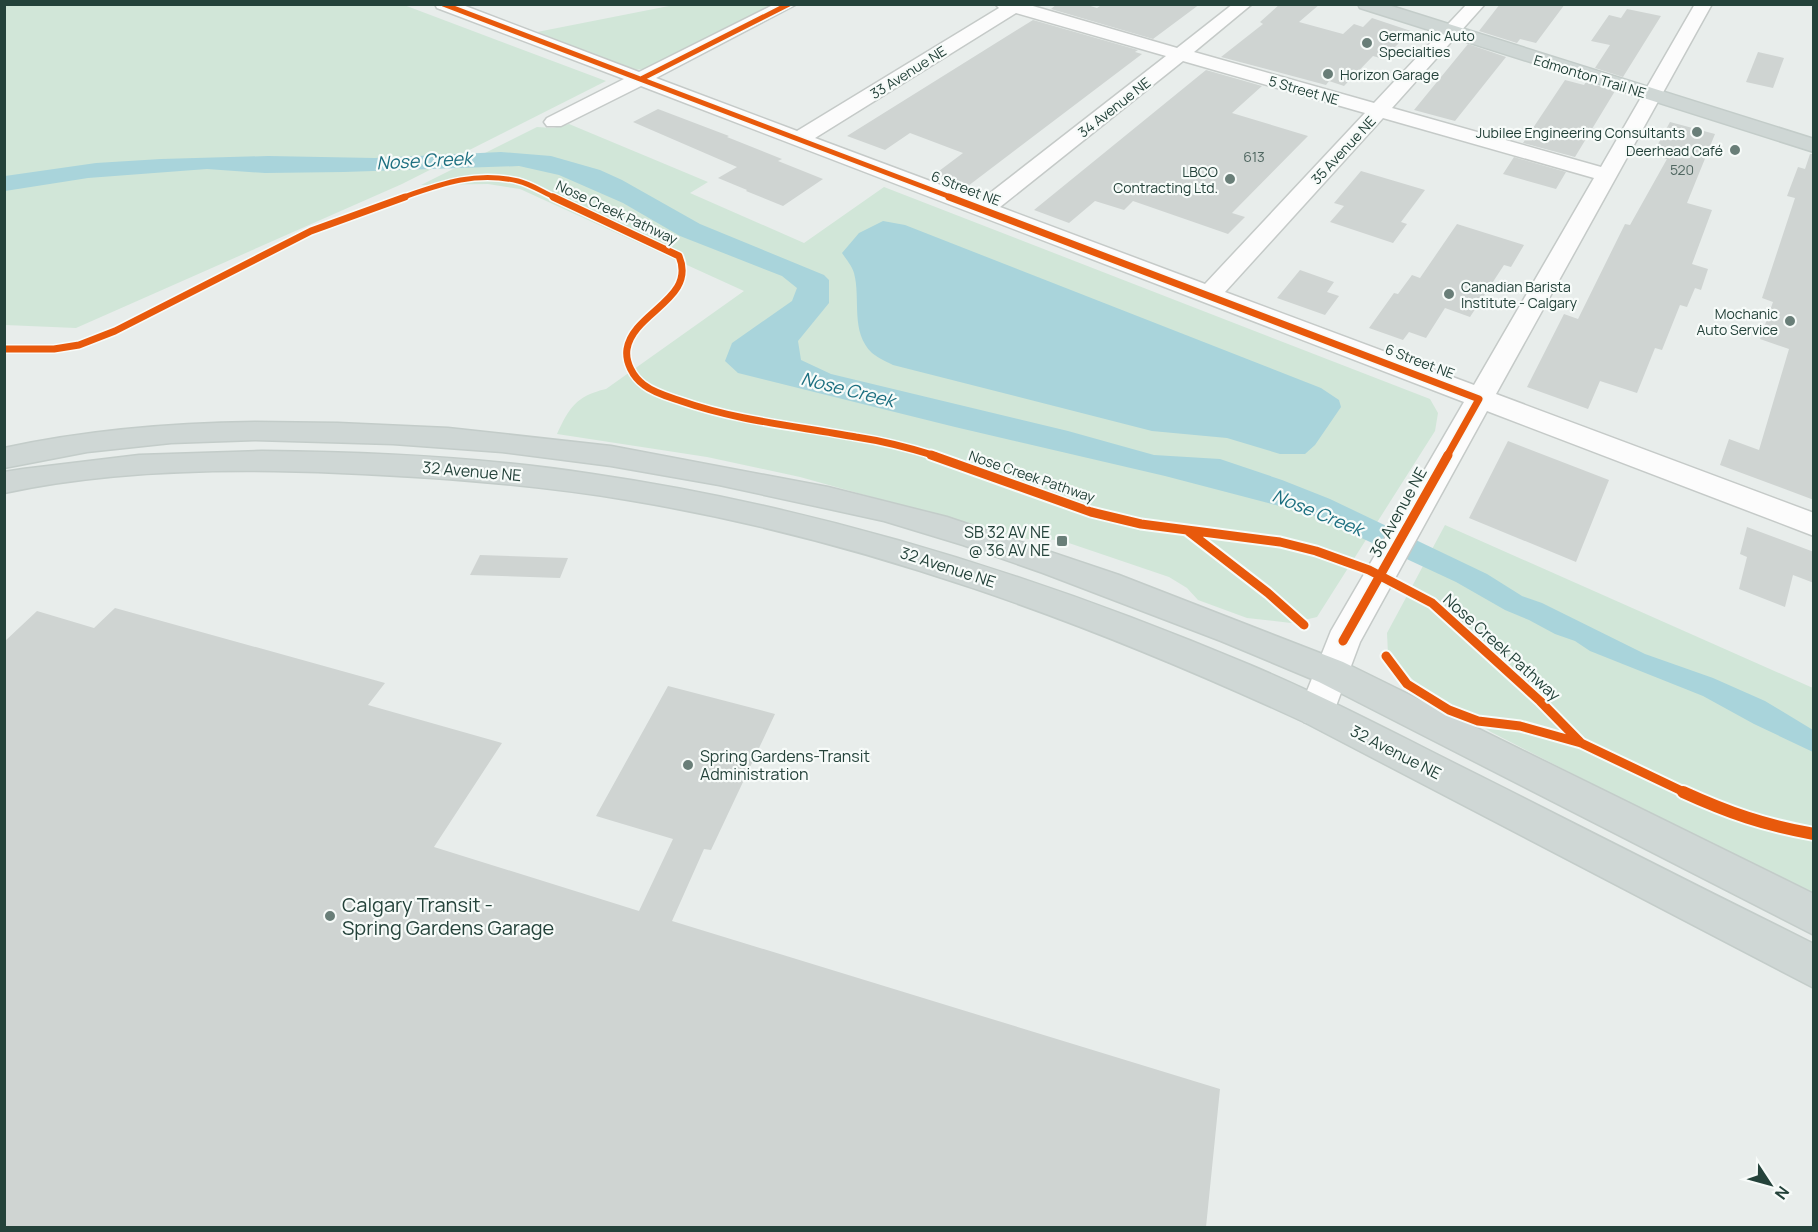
<svg xmlns="http://www.w3.org/2000/svg" width="1818" height="1232" viewBox="0 0 1818 1232" font-family="Manrope,sans-serif">
<style>
.green{fill:#d1e6d8}
.water{fill:#a9d4db}
.building{fill:#cfd4d2}
.lines{fill:none;stroke-linecap:round;stroke-linejoin:round}
.minor-casing{stroke:#c5cac8;stroke-width:3}
.major-casing{stroke:#c3ccc9;stroke-width:3}
.minor{fill:#fcfcfc;fill-rule:evenodd}
.major{fill:#cfd7d5;fill-rule:evenodd}
.cycleway-far3-casing{stroke:#f7fbf9;stroke-width:8}
.cycleway-far2-casing{stroke:#f7fbf9;stroke-width:10}
.cycleway-far1-casing{stroke:#f7fbf9;stroke-width:13}
.cycleway-casing{stroke:#f7fbf9;stroke-width:16}
.cycleway-far3{stroke:#e8590c;stroke-width:5}
.cycleway-far2{stroke:#e8590c;stroke-width:7}
.cycleway-far1{stroke:#e8590c;stroke-width:9}
.cycleway{stroke:#e8590c;stroke-width:12}
.poi-dot{fill:#697e78;stroke:#f7fbf9;stroke-width:2}
.labels{text-anchor:middle;dominant-baseline:central;stroke-width:4.5;stroke-linejoin:round;paint-order:stroke}
.far-poi-label{font-size:14px;fill:#24423a;stroke:#f7fbf9;text-anchor:end}
.far-street-label{font-size:14px;fill:#24423a;stroke:#f7fbf9}
.number-label{font-size:14px;fill:#506761}
.street-label{font-size:16px;fill:#24423a;stroke:#f7fbf9}
.poi-label{font-size:16px;fill:#24423a;stroke:#f7fbf9;text-anchor:end}
.water-label{font-size:18px;font-style:italic;fill:#1c6f80;stroke:#f7fbf9}
.near-poi-label{font-size:20px;fill:#24423a;stroke:#f7fbf9;text-anchor:start}
</style>
<rect width="100%" height="100%" fill="#e8edeb"/>
<path class="green" d="M5,5H404L606,81L402,184L76,328L5,325Z
M674,5H773L644,69L634,70L537,32Z
M569,124L708,182L690,193L804,243L884,187L1430,399L1438,413L1435,431L1317,617L1291,623L1247,618L1198,600L1187,588L1169,577L1060,540L1028,539L1009,535L800,477L707,457L557,434C569,408 576,396 606,389L744,291L520,189L488,184L421,185L537,127L553,128Z
M1445,525L1813,688V897L1491,732L1414,681L1388,654L1387,633Z"/>
<path class="water" d="M501,152L551,156L600,170L622,180L700,224L824,275L829,280V303L798,341L801,360L831,374L1068,431L1154,455L1220,459L1282,480L1330,499L1487,574L1522,596L1542,603L1645,654L1713,678L1765,701L1813,730V752L1754,724L1703,696L1590,651L1575,641L1555,634L1529,620L1505,610L1456,582L1310,514L1165,476L955,427L738,373L725,361L732,343L792,301L797,288L782,276L680,236L623,203L559,175L519,166L344,172L265,173L207,169L88,178L5,191V176L96,163L161,159L268,156L375,158Z
M883,221L905,225L1321,388L1339,400L1341,407L1315,445L1305,454H1280L1227,438L1152,431L893,365C887,362 878,358 872,353C850,332 861,299 854,273C852,266 846,259 842,253L859,233Z"/>
<path class="building" d="M1057,4H1084L1097,8L1103,4H1200L1153,39L1051,9Z
M1280,4H1320L1299,22L1343,34L1354,24L1363,27L1372,18L1411,31L1383,59L1373,56L1344,86L1329,81L1326,85L1221,57L1263,24L1260,22Z
M1500,4H1565L1536,43L1520,39L1517,43L1479,31Z
M1627,9L1661,16L1623,77L1595,68L1610,45L1591,41L1609,15L1621,18Z
M1033,20L1138,50L1135,52L1142,54L968,186L935,174L963,153L910,133L885,150L847,136Z
M1468,44L1506,57L1455,121L1414,110Z
M1758,52L1784,58L1773,88L1746,82Z
M1206,70L1262,86L1232,113L1308,136L1232,213L1245,217L1228,234L1133,201L1124,210L1095,201L1069,223L1034,210Z
M1565,80L1584,85L1586,82L1615,91L1575,157L1523,143Z
M658,109L729,136L727,137L782,159L778,161L823,179L783,206L746,191L747,190L718,178L737,167L633,122Z
M1670,122L1715,134L1687,203L1712,210L1692,264L1708,269L1701,290L1695,288L1687,307L1680,305L1662,350L1655,348L1637,393L1600,381L1588,409L1527,387L1564,314L1578,319L1625,224L1630,225L1667,159L1652,155Z
M1810,154H1814V500L1720,465L1729,439L1759,450L1789,349L1760,339L1773,302L1762,298L1795,198L1787,196L1798,167L1805,169Z
M1514,157L1566,172L1556,189L1503,174Z
M1361,171L1425,190L1401,222L1407,224L1393,243L1330,222L1344,206L1334,203Z
M1457,224L1524,245L1511,267L1504,265L1470,317L1445,308L1426,338L1409,332L1403,340L1369,328L1394,293L1398,294L1412,275L1420,278Z
M1300,270L1334,282L1327,292L1339,296L1325,315L1277,298Z
M1508,441L1609,480L1576,562L1469,518Z
M1747,527L1814,552V583L1793,575L1785,607L1739,589L1747,557L1740,554Z
M480,555L568,558L560,578L470,575Z
M115,608L385,683L368,705L502,743L434,847L639,911L673,839L596,816L668,686L775,714L711,850L704,849L672,921L1220,1089L1206,1227H4V642L37,611L94,628Z"/>
<g class="lines">
<defs>
<path id="minor" d="M435,4H460L639,72L775,4H797L656,78L797,131L999,8L995,4H1026L1177,48L1233,4H1252L1194,52L1374,103L1467,4H1485L1392,108L1601,167L1695,4H1712L1496,394L1814,513V536L1487,411L1360,642L1330,722L1317,726L1304,722L1299,711L1331,631L1464,402L641,86L561,126H547L544,122L547,118L624,79L437,8ZM1016,13L1166,56L981,200L815,138ZM1183,61L1365,113L1205,284L1000,207ZM1383,118L1594,178L1474,385L1225,292Z"/>
<path id="major" d="M1358,4H1385L1814,139V152L1360,8Z
M255,422L338,423L448,428L611,446L828,487L947,517L1119,575L1343,662L1814,894V935L1319,682L1221,641L1043,573L963,545L884,521L719,485L611,466L502,452L393,444L255,440L171,443L87,452L4,468V448C87,430 170,423 255,422Z
M262,451C372,452 483,457 592,474C818,507 1039,576 1250,665C1331,699 1409,741 1488,780C1597,835 1705,890 1814,944V988L1304,722C1088,622 863,539 628,500C533,484 436,477 340,473C232,468 110,470 4,493V472L23,469L139,455Z"/>
</defs>
<use href="#minor" class="minor-casing"/>
<use href="#major" class="major-casing"/>
<use href="#minor" class="minor"/>
<use href="#major" class="major"/>
<defs>
<path id="cycleway-far3" d="M443,4L953,198
M641,79L789,4
M401,198C441,184 475,171 518,181C531,184 544,193 556,198"/>
<path id="cycleway-far2" d="M553,197L679,256C697,299 633,312 627,349C625,362 633,377 644,385C654,393 669,397 681,401C738,421 797,426 856,437C883,441 910,448 936,456
M949,197L1479,399L1447,456
M4,349H54L79,345L115,331L311,231L405,197"/>
<path id="cycleway-far1" d="M931,455L1091,512L1141,524L1280,542L1316,551L1369,570L1432,603L1540,701L1581,743
M1188,531L1268,593L1304,625
M1343,641L1448,455
M1386,656L1407,684L1449,710L1478,721L1520,726L1581,743L1686,793"/>
<path id="cycleway" d="M1683,792C1729,813 1764,825 1814,834"/>
</defs>
<use href="#cycleway-far3" class="cycleway-far3-casing"/>
<use href="#cycleway-far2" class="cycleway-far2-casing"/>
<use href="#cycleway-far1" class="cycleway-far1-casing"/>
<use href="#cycleway" class="cycleway-casing"/>
<use href="#cycleway-far3" class="cycleway-far3"/>
<use href="#cycleway-far2" class="cycleway-far2"/>
<use href="#cycleway-far1" class="cycleway-far1"/>
<use href="#cycleway" class="cycleway"/>
</g>
<g class="poi-dot">
<circle cx="1367" cy="43" r="6"/>
<circle cx="1328" cy="74" r="6"/>
<circle cx="1697" cy="132" r="6"/>
<circle cx="1735" cy="150" r="6"/>
<circle cx="1230" cy="179" r="6"/>
<circle cx="1449" cy="294" r="6"/>
<circle cx="1790" cy="321" r="6"/>
<rect x="1056" y="535" width="12" height="12" rx="3"/>
<circle cx="688" cy="765" r="6"/>
<circle cx="330" cy="916" r="6"/>
</g>
<g class="labels">
<g class="far-poi-label">
<text x="1379" y="35" text-anchor="start">Germanic Auto<tspan x="1379" dy="16">Specialties</tspan></text>
<text x="1340" y="74" text-anchor="start">Horizon Garage</text>
<text x="1685" y="132">Jubilee Engineering Consultants</text>
<text x="1723" y="150">Deerhead Café</text>
<text x="1218" y="171">LBCO<tspan x="1218" dy="16">Contracting Ltd.</tspan></text>
<text x="1461" y="286" text-anchor="start">Canadian Barista<tspan x="1461" dy="16">Institute - Calgary</tspan></text>
<text x="1778" y="313">Mochanic<tspan x="1778" dy="16">Auto Service</tspan></text>
</g>
<g class="far-street-label">
<text transform="translate(908 72) rotate(-32)">33 Avenue NE</text>
<text transform="translate(1590 76) rotate(17)">Edmonton Trail NE</text>
<text transform="translate(1304 90) rotate(16)">5 Street NE</text>
<text transform="translate(1114 107) rotate(-38)">34 Avenue NE</text>
<text transform="translate(1343 150) rotate(-47)">35 Avenue NE</text>
<text transform="translate(966 188) rotate(21)">6 Street NE</text>
<text transform="translate(617 212) rotate(25)">Nose Creek Pathway</text>
<text transform="translate(1420 361) rotate(21)">6 Street NE</text>
<text transform="translate(1032 476) rotate(19)">Nose Creek Pathway</text>
</g>
<g class="number-label">
<text x="1254" y="156">613</text>
<text x="1682" y="169">520</text>
</g>
<g class="street-label">
<text transform="translate(472 471) rotate(5)">32 Avenue NE</text>
<text transform="translate(1398 512) rotate(-61)">36 Avenue NE</text>
<text transform="translate(948 567) rotate(18)">32 Avenue NE</text>
<text transform="translate(1502 647) rotate(42)">Nose Creek Pathway</text>
<text transform="translate(1396 752) rotate(27)">32 Avenue NE</text>
</g>
<g class="poi-label">
<text x="1050" y="532">SB 32 AV NE<tspan x="1050" dy="18">@ 36 AV NE</tspan></text>
<text x="700" y="756" text-anchor="start">Spring Gardens-Transit<tspan x="700" dy="18">Administration</tspan></text>
</g>
<g class="water-label">
<text transform="translate(424 160) rotate(-3)">Nose Creek</text>
<text transform="translate(848 389) rotate(14)">Nose Creek</text>
<text transform="translate(1318 512) rotate(22)">Nose Creek</text>
</g>
<g class="near-poi-label">
<text x="342" y="904">Calgary Transit -<tspan x="342" dy="23">Spring Gardens Garage</tspan></text>
</g>
</g>
<rect width="1818" height="1232" fill="none" stroke="#24423a" stroke-width="12"/>
<g transform="translate(1770 1184) rotate(126)" stroke="#f7fbf9" stroke-width="4.5" paint-order="stroke">
<path d="M0-4.5L10 22L0 15L-10 22Z" fill="#24423a"/>
<text y="-9" font-size="16" font-weight="bold" text-anchor="middle" fill="#24423a">N</text>
</g>
</svg>
